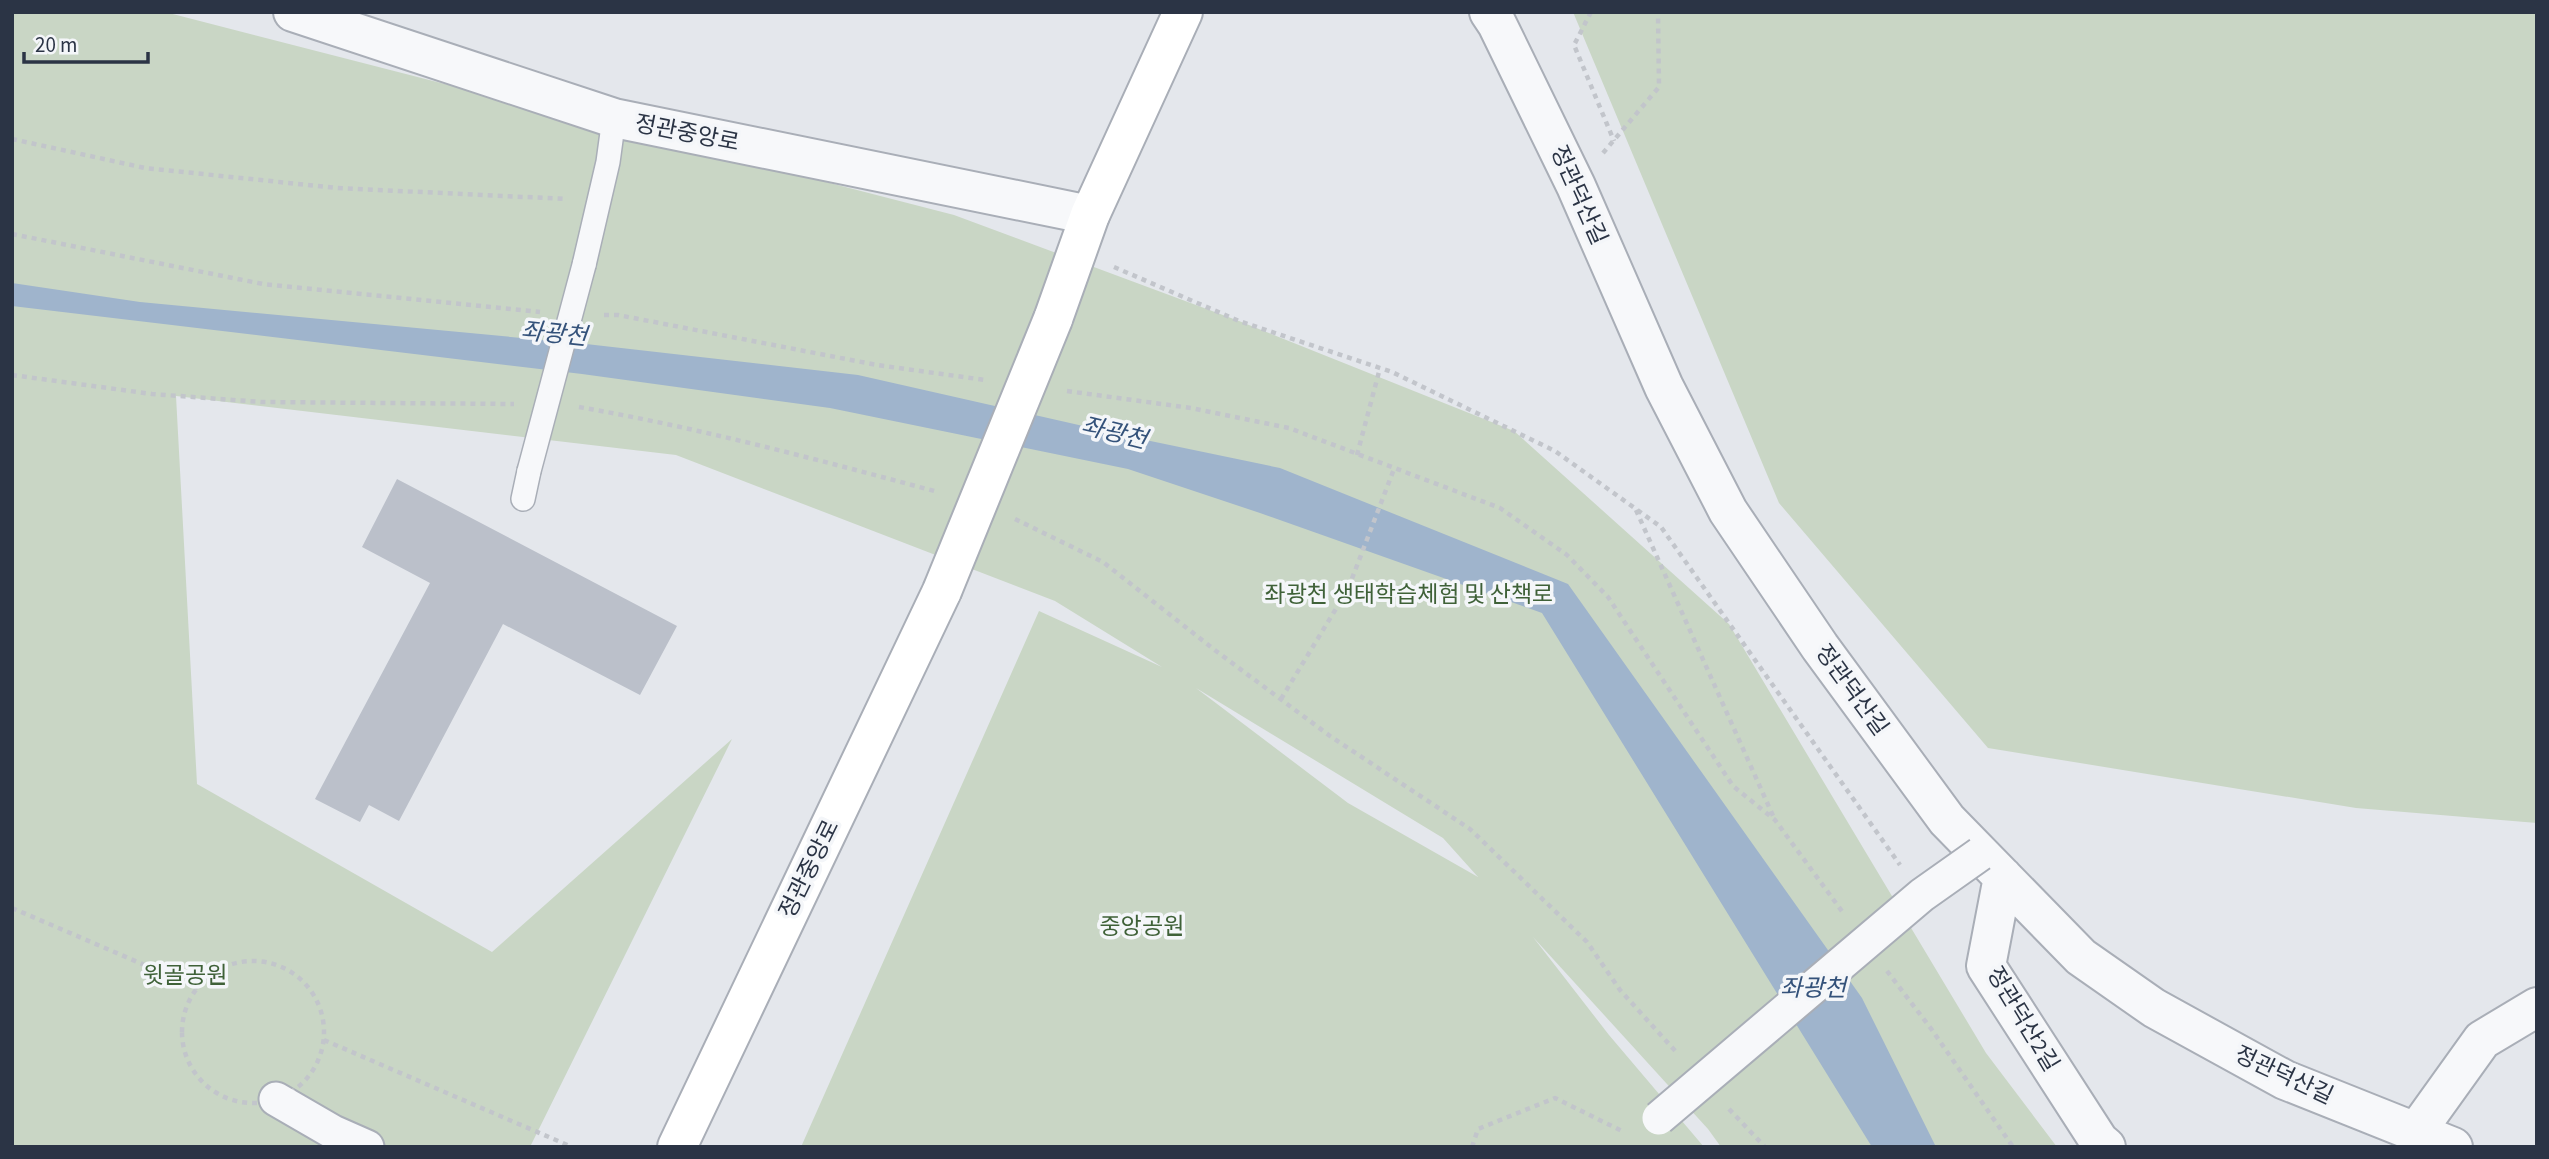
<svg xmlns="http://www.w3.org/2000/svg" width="2549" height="1159" viewBox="0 0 2549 1159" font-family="'Source Sans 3','Noto Sans KR',sans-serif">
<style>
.green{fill:#c9d6c5;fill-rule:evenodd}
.water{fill:#9fb4cc}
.building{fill:#bbc0ca}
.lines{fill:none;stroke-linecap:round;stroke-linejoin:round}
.service-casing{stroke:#a9aeb7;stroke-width:26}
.pedestrian-casing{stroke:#a9aeb7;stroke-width:37}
.minor-casing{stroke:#a9aeb7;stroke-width:42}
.tertiary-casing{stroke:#a9aeb7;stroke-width:42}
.secondary-casing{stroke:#a9aeb7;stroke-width:42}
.path{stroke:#c2c5cb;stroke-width:4.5;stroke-dasharray:5 5;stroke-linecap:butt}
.service{stroke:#f7f8fa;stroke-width:23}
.pedestrian{stroke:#f7f8fa;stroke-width:33}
.minor{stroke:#f7f8fa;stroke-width:38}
.tertiary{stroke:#f7f8fa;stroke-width:38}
.secondary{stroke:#fff;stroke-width:38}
.service-bridge-casing{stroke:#a9aeb7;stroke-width:26;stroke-linecap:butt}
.pedestrian-bridge-casing{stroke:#a9aeb7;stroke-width:37;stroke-linecap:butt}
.secondary-bridge-casing{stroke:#a9aeb7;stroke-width:42;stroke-linecap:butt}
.service-bridge{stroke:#f7f8fa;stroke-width:23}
.pedestrian-bridge{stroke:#f7f8fa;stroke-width:33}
.secondary-bridge{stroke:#fff;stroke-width:38}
.labels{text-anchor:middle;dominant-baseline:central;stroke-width:7;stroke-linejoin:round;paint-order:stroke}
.street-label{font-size:23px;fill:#2b3445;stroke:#f4f6f9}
.park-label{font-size:23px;fill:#3f6138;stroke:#f4f6f9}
.water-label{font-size:24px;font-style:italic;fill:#34527a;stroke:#f4f6f9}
</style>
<rect width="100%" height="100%" fill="#e4e7ec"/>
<path class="green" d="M12,12H165L954,215L1239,321L1514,431L1729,624L1986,1053L2057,1147H1721L1708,1129L1533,937L1609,1035L1704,1147H801L1039,611L1162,667L1055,601L676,455L176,396L197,784L492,952L732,739L530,1147H12ZM1196,688L1443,838L1478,877L1348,803Z
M1573,12H2537V823L2356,808L1988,748L1779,503Z"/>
<path class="water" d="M12,283L140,302L586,344L858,375L1136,438L1280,468L1568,584L1862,998L1936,1147H1872L1542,613L1260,513L1128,469L830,408L582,374L12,306Z"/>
<path class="building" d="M397,479L677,626L640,695L503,624L399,821L369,805L360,822L315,799L430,583L362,547Z"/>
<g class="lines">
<defs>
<path id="service" d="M584,265L608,162L614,118
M523,499L529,471"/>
<path id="pedestrian" d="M276,1099L333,1132L367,1147"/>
<path id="minor" d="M1489,12L1497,24L1576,186L1664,387L1728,511L1820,647L1947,820L2081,957L2154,1008L2285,1080L2453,1147
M2003,877L1986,966L2099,1141L2106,1147
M2416,1132L2482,1040L2537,1007"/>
<path id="tertiary" d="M293,12L614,118L1090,215"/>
<path id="secondary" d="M1053,319L1090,215L1183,12
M677,1147L942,591"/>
</defs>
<use href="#service" class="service-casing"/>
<use href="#pedestrian" class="pedestrian-casing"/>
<use href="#minor" class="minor-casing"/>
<use href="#tertiary" class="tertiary-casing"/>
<use href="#secondary" class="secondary-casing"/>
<path class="path" d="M1591,12L1574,45L1614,141
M12,139L145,168L337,188L567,199
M1603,153L1659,87L1658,12
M12,234L263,284L540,312
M1114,267L1239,321L1392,372L1555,451L1661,527L1900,865
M604,315H618L877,365L985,380
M12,375L152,394L261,402L514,404
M1067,391L1191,408L1289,428L1500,508L1567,555L1608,597L1733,786L1775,820L1844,914
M579,407C700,428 819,460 938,492
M1357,455L1380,368
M1636,510L1774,818
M1015,519L1103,562L1216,651L1330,736L1470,829L1587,942L1620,990L1678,1054
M1281,699L1348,589L1394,469
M12,908L198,988
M182 1032a71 71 0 1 1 142 0a71 71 0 1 1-142 0Z
M1887,971L1932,1030L2013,1147
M324,1040L572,1147
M1729,1109L1765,1147
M1472,1147L1478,1129L1555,1098L1624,1132"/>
<use href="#service" class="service"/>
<use href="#pedestrian" class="pedestrian"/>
<use href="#minor" class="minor"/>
<use href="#tertiary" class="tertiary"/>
<use href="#secondary" class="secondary"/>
<defs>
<path id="service-bridge" d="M529,471L584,265"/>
<path id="pedestrian-bridge" d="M1659,1118L1922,895L1980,854"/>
<path id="secondary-bridge" d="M942,591L1053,319"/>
</defs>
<use href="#service-bridge" class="service-bridge-casing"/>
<use href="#pedestrian-bridge" class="pedestrian-bridge-casing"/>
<use href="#secondary-bridge" class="secondary-bridge-casing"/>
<use href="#service-bridge" class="service-bridge"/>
<use href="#pedestrian-bridge" class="pedestrian-bridge"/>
<use href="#secondary-bridge" class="secondary-bridge"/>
</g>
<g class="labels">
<g class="street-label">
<text transform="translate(687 133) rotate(11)">정관중앙로</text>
<text transform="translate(1579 195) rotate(66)">정관덕산길</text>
<text transform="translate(1852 690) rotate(54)">정관덕산길</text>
<text transform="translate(809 869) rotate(-64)">정관중앙로</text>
<text transform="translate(2023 1019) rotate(59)">정관덕산2길</text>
<text transform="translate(2284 1075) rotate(25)">정관덕산길</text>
</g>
<g class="park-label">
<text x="1409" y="594">좌광천 생태학습체험 및 산책로</text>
<text x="1142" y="926">중앙공원</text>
<text x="185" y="975">윗골공원</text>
</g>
<g class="water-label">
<text transform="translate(554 334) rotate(6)">좌광천</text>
<text transform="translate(1114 433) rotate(14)">좌광천</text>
<text x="1813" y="988">좌광천</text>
</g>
</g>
<rect width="2549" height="1159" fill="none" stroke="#2b3445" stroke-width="28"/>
<path d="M24 52v10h124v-10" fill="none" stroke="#2b3445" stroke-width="3.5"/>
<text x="35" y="52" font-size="21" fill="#2b3445" stroke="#f4f6f9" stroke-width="5" paint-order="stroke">20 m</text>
</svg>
